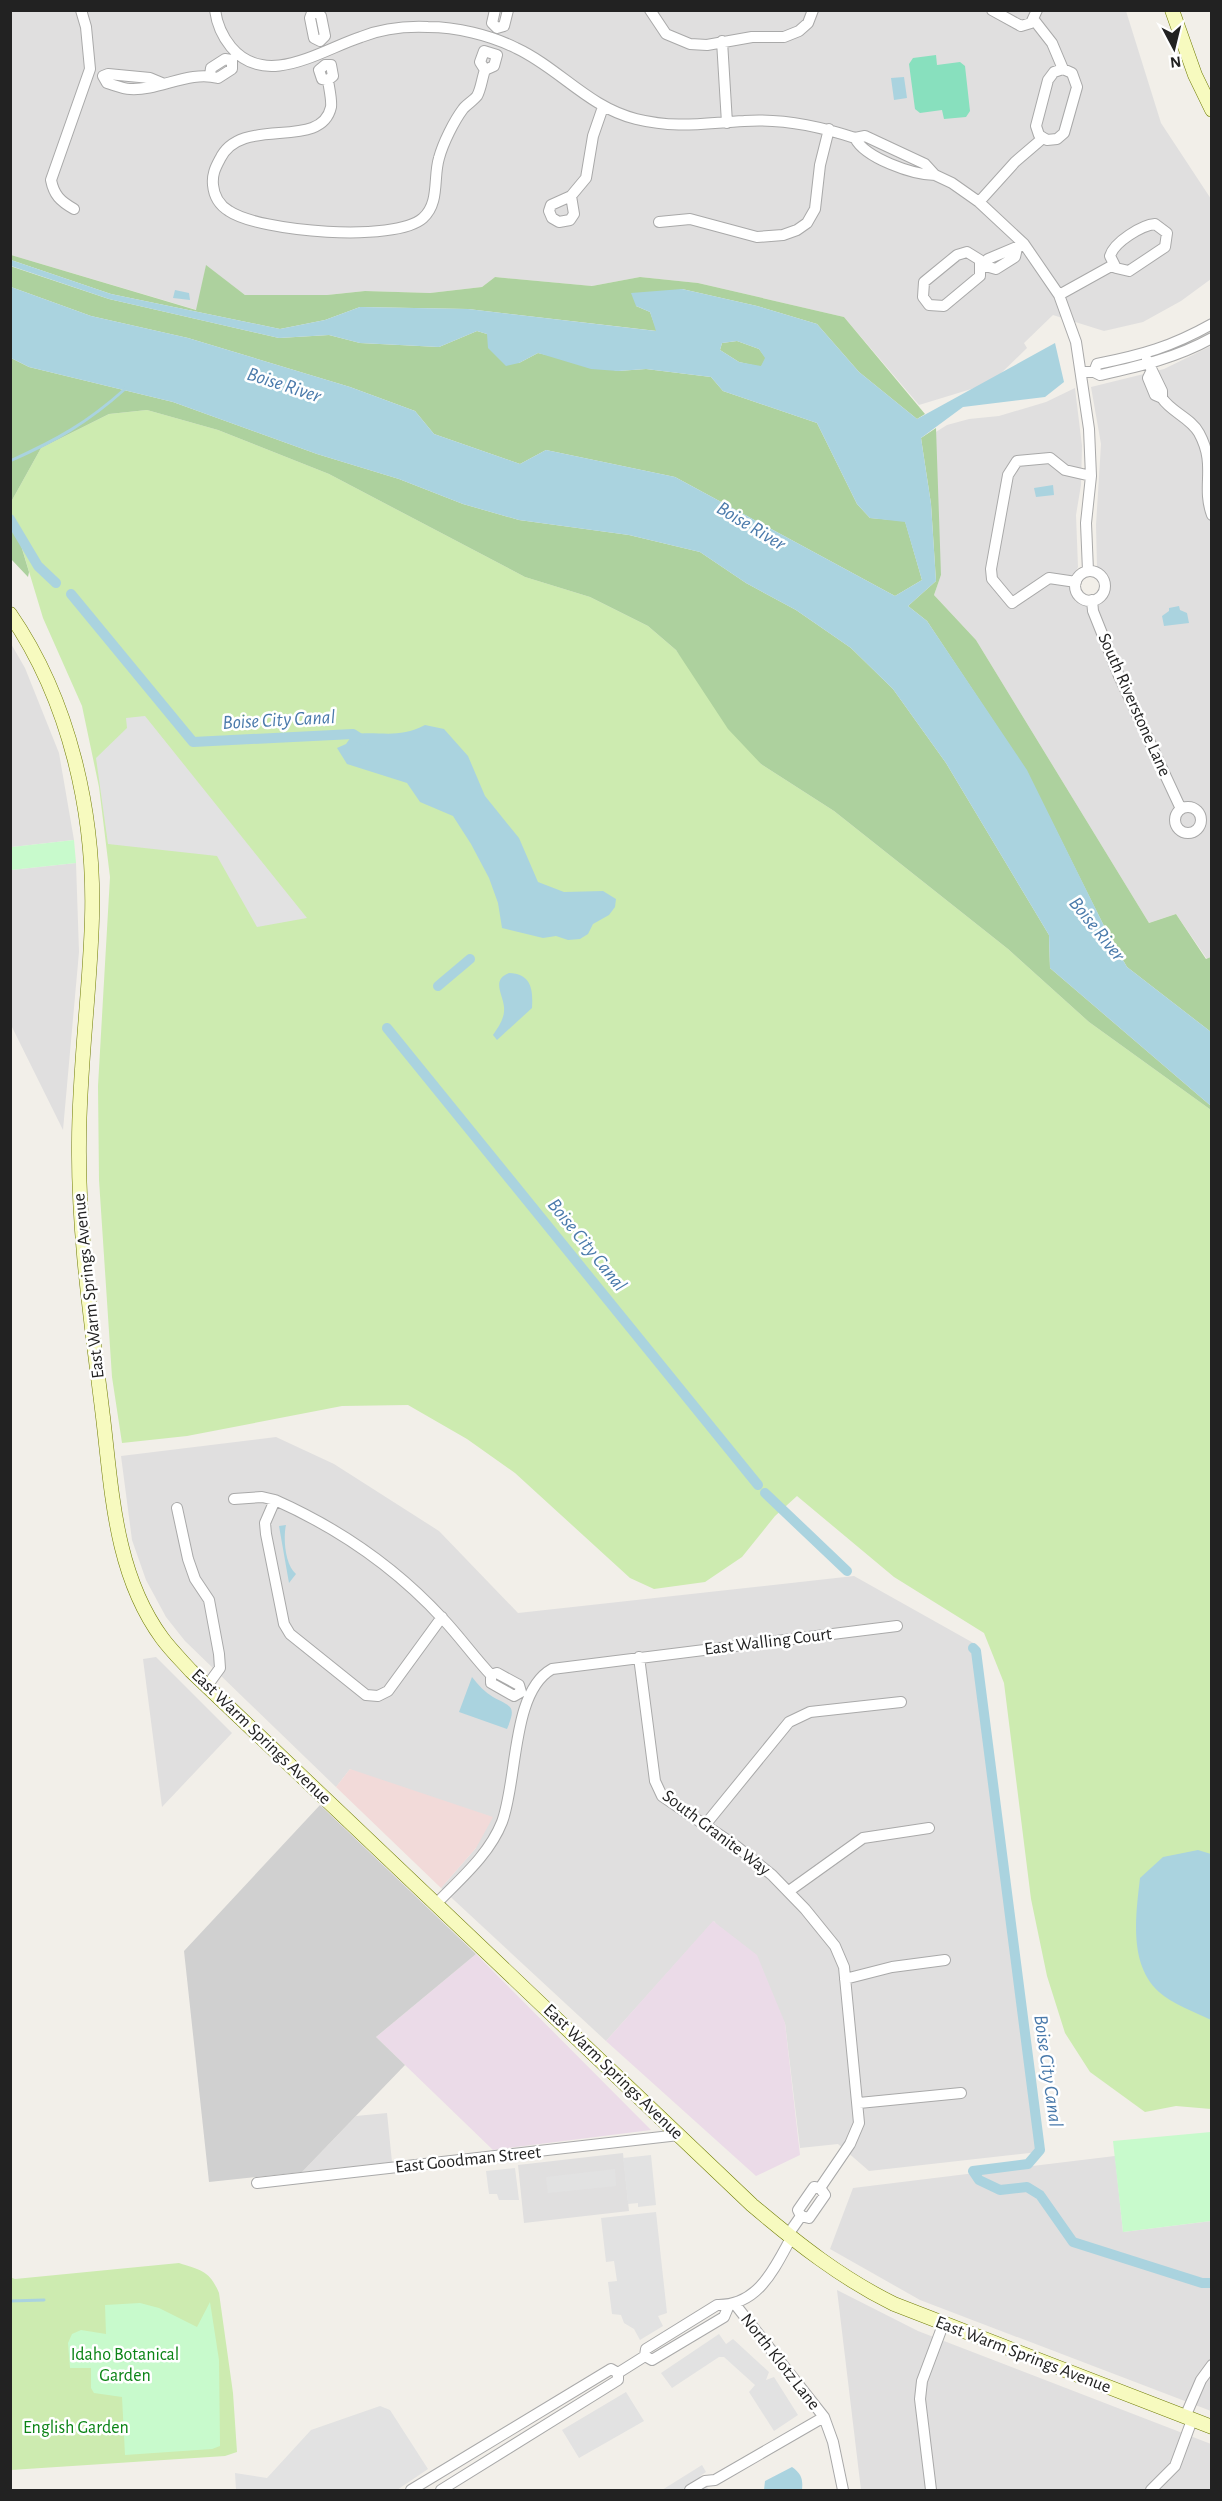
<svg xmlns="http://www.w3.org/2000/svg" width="1222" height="2501" viewBox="0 0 1222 2501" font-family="'Alegreya Sans',sans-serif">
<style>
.residential{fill:#e0dfdf}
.commercial{fill:#f2dad9}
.industrial{fill:#ebdbe8}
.religious{fill:#d0d0d0}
.grass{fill:#cdebb0}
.forest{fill:#add19e}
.park{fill:#c8facc}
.pitch{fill:#88e0be}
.parking{fill:#e2e2e2}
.water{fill:#aad3df;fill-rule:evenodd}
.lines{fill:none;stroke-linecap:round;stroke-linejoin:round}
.stream{stroke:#aad3df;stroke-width:3}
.canal{stroke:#aad3df;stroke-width:10}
.street-casing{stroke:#a9a9a9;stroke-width:12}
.secondary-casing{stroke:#707d05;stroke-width:15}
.street{stroke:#fff;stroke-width:10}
.secondary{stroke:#f7fabf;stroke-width:14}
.labels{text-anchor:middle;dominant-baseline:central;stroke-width:5;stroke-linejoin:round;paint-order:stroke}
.street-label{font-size:18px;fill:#222;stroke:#fff}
.park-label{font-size:18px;fill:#0c8416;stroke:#fff}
.water-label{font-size:20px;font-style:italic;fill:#4a7aab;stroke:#fff}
</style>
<rect width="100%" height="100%" fill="#f2efe9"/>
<path class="residential" d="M10,11H1126L1161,123L1211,199V279L1181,301L1143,322L1104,331L1053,315L1024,343L1027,348L991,383L919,405L844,317L698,283L640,277L592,286L495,277L482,287L430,293L365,291L327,295H245L206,266L197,310L11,255Z
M1211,346V957L1207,959L1176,914L1149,923L976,640L934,595L941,575L923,440L947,425L969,419L999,416L1046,402L1075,388L1082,446L1081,485L1076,515L1078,567L1070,584L1072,596L1076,602L1110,589L1111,586L1104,571L1097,567L1096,525L1101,444L1091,387L1164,369Z
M10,642L25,668L59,753L74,840L12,847Z
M76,863L79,952L63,1130L11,1025V870Z
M276,1437L334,1464L439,1531L518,1613L854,1576L977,1645L1039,2152L869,2171L838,2144L800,2148L785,2023L714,1921L606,2041L441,1888L476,1848L350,1769L336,1787L185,1641L166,1617L146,1580L132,1540L121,1456Z
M156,1657L232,1733L162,1807L143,1659Z
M387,2113L392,2162L302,2172L356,2116Z
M623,2153L629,2211L524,2223L518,2165Z
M1115,2156L1123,2232L1211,2221V2411L920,2300L830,2249L853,2188Z
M837,2290L918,2331L1211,2444V2490H861Z"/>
<path class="commercial" d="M350,1769L493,1817L476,1848L441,1888L336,1787Z"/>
<path class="industrial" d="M713,1921L757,1955L785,2023L800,2155L756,2176L606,2041Z
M476,1954L651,2130L493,2150L376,2037Z"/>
<path class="religious" d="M320,1805L476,1954L376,2037L405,2065L302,2172L209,2182L184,1951Z"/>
<path class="grass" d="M147,410L218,430L329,474L525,577L590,597L648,626L676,650L761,764L834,811L1008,949L1089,1022L1211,1110V2109L1176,2106L1145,2112L1090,2072L1065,2033L1047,1976L1031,1899L1004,1683L984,1633L894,1577L797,1496L775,1516L742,1557L705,1582L654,1589L630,1578L515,1473L467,1439L408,1405L342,1406L187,1436L122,1443L112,1377L99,1180L98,1086L110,877L99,787L82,706L43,618L11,512V502L41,448L109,414Z
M179,2263C201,2270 210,2271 219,2293L233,2393L237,2452L225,2456L11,2470L10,2277L15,2279Z"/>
<path class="forest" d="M11,255L196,310L206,265L245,295H327L365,291L430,293L482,287L495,277L592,286L640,277L698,283L844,317L925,414L917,419L859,372L817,324L757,306L682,289L636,306L650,312L657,331L468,309L360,307L325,320L280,329L111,294L11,260Z
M10,266L109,299L279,338L329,335L360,343L439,347L477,331L487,334L519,363L538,353L618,371L646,369L711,377L723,391L817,423L857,504L870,518L905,521L922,580L895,596L675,477L546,450L520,464L434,434L415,411L350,387L188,338L91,316L11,287Z
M737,341L759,349L766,358L761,367L739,362L720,350L722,343Z
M11,358L29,367L173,402L317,454L399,479L463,504L519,520L629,535L700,552L746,583L796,610L851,648L893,689L946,763L1049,935L1050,968L1211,1106V1110L1089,1022L1008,949L834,811L761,764L728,729L676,650L648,626L590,597L525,577L329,474L218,430L147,410L109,414L41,448L11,502Z
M936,428L941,575L934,595L976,640L1149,923L1176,914L1206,959L1211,957V1032L1127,967L1109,936L1026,770L927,621L908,606L936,581L931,504L921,438Z
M11,512L29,572L28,577L11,559Z"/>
<path class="park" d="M74,840L76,863L11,870V842L12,847Z
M1211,2132V2221L1123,2232L1113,2141Z
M210,2302L219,2360L220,2446L212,2449L125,2455L122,2397L94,2393L91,2388V2368H70L68,2343L72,2334L81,2330L106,2334L105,2305L140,2303L159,2308L197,2327Z"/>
<path class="pitch" d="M936,55L937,65L960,62L965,66L970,111L966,117L944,119L942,110L920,113L915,109L909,64L913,58Z"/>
<path class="parking" d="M145,716L307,918L257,927L217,856L108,844L96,758L127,728L126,718Z
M651,2155L656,2205L638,2207V2203L628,2204L623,2158Z
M515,2168L519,2200H499L497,2194H489L486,2171Z
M615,2169L616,2186L548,2193L546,2177Z
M656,2212L667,2313L658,2316L663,2326L640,2340L634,2329L624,2323L621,2315L612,2314L608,2282L617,2281L614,2261L606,2262L601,2218Z
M719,2334L726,2344L733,2339L769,2372L766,2380L774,2377L798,2415L774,2431L749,2392L755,2385L724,2357H719L672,2388L661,2373Z
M626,2392L644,2421L579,2458L562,2430Z
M380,2406L390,2410L428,2469L397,2490H236L235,2473L267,2478L311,2430Z
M702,2465L706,2472L700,2476L709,2490H662Z"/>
<path class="water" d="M904,77L907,98L894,100L891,78Z
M11,260L111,294L280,329L325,320L360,307L468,309L656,331L650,312L636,306L631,293L682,289L757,306L817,324L859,372L917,419L1055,343L1064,382L1045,397L963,407L921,438L931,504L936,581L908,606L927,621L1027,770L1109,936L1127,967L1211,1032V1106L1050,968L1049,935L946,763L893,689L851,648L796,610L746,583L700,552L629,535L519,520L463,504L399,479L317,454L173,402L29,367L11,358V287L91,316L188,338L350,387L415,411L434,434L520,464L546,450L675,477L895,596L922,580L905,522L870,518L857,504L817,423L723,391L711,377L646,369L618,371L591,369L538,353L519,363L506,366L488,348L487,334L477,331L439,347L360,343L329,335L279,338L109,299L11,266ZM737,341L759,349L765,358L761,366L739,362L720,350L722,343Z
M175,290L189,293L190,300L173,298Z
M1053,485L1054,495L1036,497L1034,488Z
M1179,606L1180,610L1187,613L1189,623L1164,626L1162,616L1169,611V608Z
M425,725L444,729L468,756L485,796L519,838L538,882L564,892L603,891L616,899L615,907L609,915L593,924L588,934L580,939L568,940L556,936L543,938L502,928L498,903L489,878L471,844L453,816L420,802L407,783L347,764L337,748L346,744L353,734C382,731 398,739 425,725Z
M509,973C532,974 533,990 532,1008L497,1040L493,1035C499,1026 505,1018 504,1007C503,994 491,980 509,973Z
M286,1525C283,1538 285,1565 296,1574L289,1583L279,1526Z
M472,1677C478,1685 485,1692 493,1697C511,1707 517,1705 507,1729L459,1712Z
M1198,1850L1211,1854V2020C1195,2012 1172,2004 1159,1992C1128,1964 1136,1914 1140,1878L1163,1857Z
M792,2467C802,2474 803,2480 802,2490H764L765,2481Z"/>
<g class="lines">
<path class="stream" d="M10,461C57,440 87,423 125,389
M10,2301L44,2300"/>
<path class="canal" d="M10,519L38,566L56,583
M71,594L193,742L353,734L364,741
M438,986L470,959
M387,1028L758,1485
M765,1493L847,1571
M973,1648L976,1651L1040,2150L1028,2164L973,2171L979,2180L1000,2190L1027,2187L1040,2195L1073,2242L1202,2283H1212"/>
<defs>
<path id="street" d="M215,10C217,25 222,36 231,47C266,89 321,50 361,37C381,29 405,26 428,27C456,27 490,35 516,48C559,68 588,107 636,119C677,129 704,123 744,121C783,118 819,126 855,138
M313,10L310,18L314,38L320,41L325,36L321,16L315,10
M495,10L492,23L497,28L504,26L508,10
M650,10L666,34L690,44L707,45L752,37H784L799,31L808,23L813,10
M992,10L1021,26L1031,23L1037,10
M1034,20L1052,43L1063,69
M722,41L727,123
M484,51L497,55L494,66L485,70L480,62Z
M325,65H331L333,76L328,80L322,79L319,70Z
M1063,69L1072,73L1077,87L1064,133L1057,139L1047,140L1039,135L1036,126L1048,80L1054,72Z
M328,80C329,88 332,100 331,107C321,152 241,114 220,159C215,168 212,175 213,185C214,196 219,205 229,211C260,232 395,243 423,218C440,203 433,177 439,158C443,143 454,121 463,109C467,104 473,101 477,96C481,89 482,78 485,70
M162,83L150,78L108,74L103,76L107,83C114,85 123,89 130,89C159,91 189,70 218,78L232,69V60L225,59L211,68L210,76
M935,175C913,175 865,158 855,138L865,136L925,164L935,175L952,183L979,202L1024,244L1059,295L1076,342L1089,429L1091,476L1086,523L1088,571
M571,196L574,214L570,220L559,222L552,218L549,211L551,205L571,196L586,178L593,136L603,107
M979,202L1015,162L1043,138
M74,209C60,201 54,195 51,180L90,69L86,27L81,10
M659,222L690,219L757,237L783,235L797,230L807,223L815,209L820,165L829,129
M1155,224L1167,233L1165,247L1129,271L1116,268L1110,256C1114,242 1142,225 1155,224Z
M1017,248L1015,257L996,269L982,265L988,259L1024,244
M967,252L980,260V276L944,306L929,305L923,297L924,282L957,255Z
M1059,295L1113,265
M1147,360L1162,391V398L1155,395L1148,378L1151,372
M1082,372H1094L1100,375C1140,366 1176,358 1212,338
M1094,372L1097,364C1142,355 1171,347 1212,324
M1162,398C1171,412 1191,418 1199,433C1217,466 1201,485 1212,515
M1075 586a15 15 0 1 1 30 0a15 15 0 1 1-30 0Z
M1076,582L1049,578L1012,603L992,579L991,569L1008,475L1017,461L1050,458L1065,470L1091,476
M1092,600L1093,611L1119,676L1181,809
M1175 820a13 13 0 1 1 26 0a13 13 0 1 1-26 0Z
M234,1499L262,1497L275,1500C338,1528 396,1568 443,1619C460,1637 474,1657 491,1675V1683L514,1696L521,1692L519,1685L497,1673L491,1675
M275,1500L265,1523L266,1534L284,1624L290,1634L366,1695L378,1696L388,1691L442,1617
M177,1508L188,1559L195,1579L209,1600L219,1654L220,1668L207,1686
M639,1657L655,1781L662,1796L736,1846L772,1875L805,1909L835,1946L844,1967L859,2123L850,2144L820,2188
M705,1825L789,1722L810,1712L901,1702
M789,1891L863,1838L929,1828
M436,1904C460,1879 489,1855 502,1822C518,1779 511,1692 552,1669L897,1626
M845,1979L892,1967L945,1960
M859,2103L961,2093
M257,2183L679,2135
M814,2187L820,2188L825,2195L809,2218L801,2216L798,2210Z
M787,2236L801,2216
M734,2303L824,2417L833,2442L843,2490
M645,2356L652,2360L724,2317L729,2305
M618,2373L645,2356L646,2349L717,2305C758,2306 774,2269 791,2238
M1185,2417L1201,2380L1212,2365
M411,2490L611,2369L618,2373V2380L441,2490
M690,2490L705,2481L715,2480L824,2417
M931,2490L920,2399L922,2381L943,2325
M1151,2490L1175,2466L1192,2420"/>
<path id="secondary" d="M1172,10L1195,75L1212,110
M10,614C70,701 95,814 92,918C90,993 79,1068 79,1143C78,1235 92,1326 103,1417C112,1492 115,1574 162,1638C170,1649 181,1660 191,1671L752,2205C797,2243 841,2278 894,2304L1212,2427"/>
</defs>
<use href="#street" class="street-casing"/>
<use href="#secondary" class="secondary-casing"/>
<use href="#street" class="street"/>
<use href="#secondary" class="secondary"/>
</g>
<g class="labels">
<g class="street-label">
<text transform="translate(1134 705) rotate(66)">South Riverstone Lane</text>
<text transform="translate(89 1286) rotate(-96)">East Warm Springs Avenue</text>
<text transform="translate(768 1642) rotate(-7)">East Walling Court</text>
<text transform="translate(261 1737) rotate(44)">East Warm Springs Avenue</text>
<text transform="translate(716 1833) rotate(37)">South Granite Way</text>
<text transform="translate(613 2072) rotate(44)">East Warm Springs Avenue</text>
<text transform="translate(468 2160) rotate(-6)">East Goodman Street</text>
<text transform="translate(1023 2355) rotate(21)">East Warm Springs Avenue</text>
<text transform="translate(780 2362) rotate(52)">North Klotz Lane</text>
</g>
<g class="park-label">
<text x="125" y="2355">Idaho Botanical<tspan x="125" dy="21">Garden</tspan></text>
<text x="76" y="2428">English Garden</text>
</g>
<g class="water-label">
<text transform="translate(284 385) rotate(18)">Boise River</text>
<text transform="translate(751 526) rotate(31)">Boise River</text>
<text transform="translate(279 720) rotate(-3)">Boise City Canal</text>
<text transform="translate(1097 929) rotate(51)">Boise River</text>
<text transform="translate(587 1245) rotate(51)">Boise City Canal</text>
<text transform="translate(1048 2071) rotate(82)">Boise City Canal</text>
</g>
</g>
<rect width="1222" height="2501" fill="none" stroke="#222222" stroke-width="24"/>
<g transform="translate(1174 48) rotate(173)" stroke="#ffffff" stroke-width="4.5" paint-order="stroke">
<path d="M0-4.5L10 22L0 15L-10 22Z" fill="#222222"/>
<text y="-9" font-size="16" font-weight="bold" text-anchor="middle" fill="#222222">N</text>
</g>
</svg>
